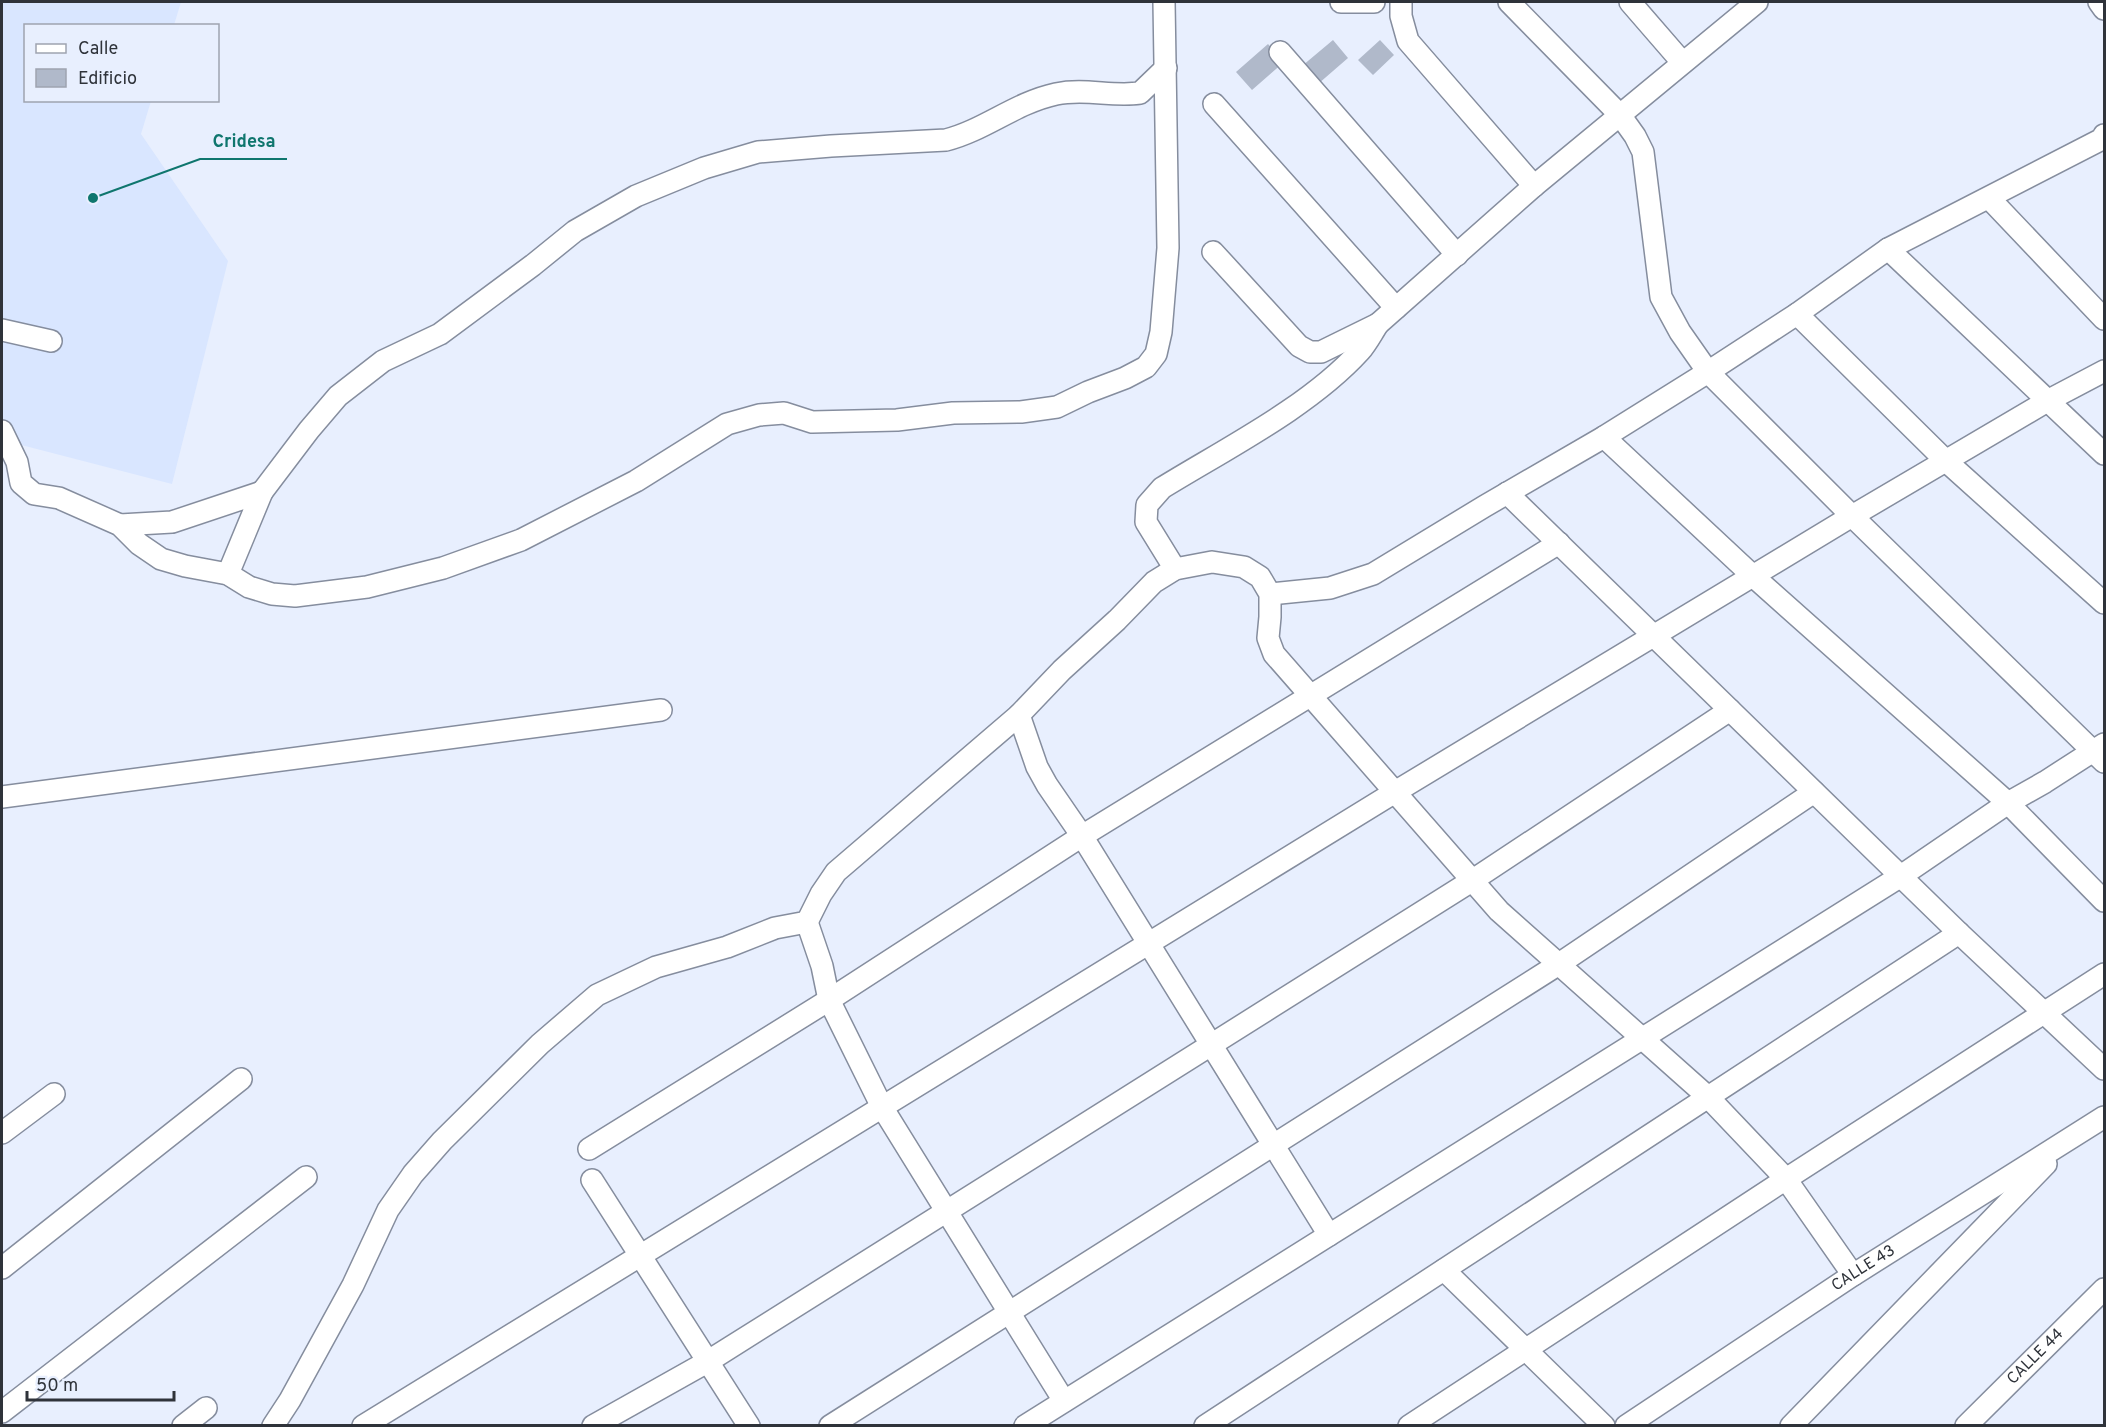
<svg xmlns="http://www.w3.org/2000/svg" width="2106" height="1427" viewBox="0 0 2106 1427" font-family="Overpass,sans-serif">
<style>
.built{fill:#d9e6ff}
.building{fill:#b0b9ca}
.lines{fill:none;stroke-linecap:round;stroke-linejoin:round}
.minor-casing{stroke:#858d9e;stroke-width:24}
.minor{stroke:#fff;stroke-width:21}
.labels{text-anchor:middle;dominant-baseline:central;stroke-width:4.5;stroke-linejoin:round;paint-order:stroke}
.street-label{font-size:16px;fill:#2f333a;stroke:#e8effe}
.leader{fill:none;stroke:#0f766e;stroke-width:2}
.callout-dot{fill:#0f766e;stroke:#e8effe;stroke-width:2}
.callout-label{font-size:18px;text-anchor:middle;font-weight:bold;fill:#0f766e;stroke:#e8effe;stroke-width:4.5;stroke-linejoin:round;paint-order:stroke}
</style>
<rect width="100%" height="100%" fill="#e8effe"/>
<path class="built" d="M2,2H181L174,25L26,26V100L151,101L141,134L228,261L172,484L2,440Z"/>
<path class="building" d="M1333,40L1348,58L1318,84L1302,66Z
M1380,40L1394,55L1373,75L1358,60Z
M1268,44L1284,62L1252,90L1236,72Z"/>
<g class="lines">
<defs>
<g id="minor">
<path d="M1341,2H1374"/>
<path d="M1401,2V16L1408,41L1534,186"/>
<path d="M1509,2L1620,115L1635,136L1643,152L1661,297L1680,332L1708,372L1852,516L2104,762"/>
<path d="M1630,2L1682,62"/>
<path d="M2099,2L2104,9"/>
<path d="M1280,52L1457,255"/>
<path d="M1214,104L1396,308"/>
<path d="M1989,198L2104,319"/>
<path d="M1888,249L2104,454"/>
<path d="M1213,252L1299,346L1310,352H1321L1378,324"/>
<path d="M1797,314L1946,461L2104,603"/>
<path d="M2,330L51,341"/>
<path d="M2,431L17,462L21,483L34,494L59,498L120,525L139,544L161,559L185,566L228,574L249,587L272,594L295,596L367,587L443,568L521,540L636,481L727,424L759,415L784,413L812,422L897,420L953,413L1021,412L1057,407L1088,392L1125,378L1146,367L1156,354L1161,332L1168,248L1164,2"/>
<path d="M1604,437L1754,577L2008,803L2104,901"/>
<path d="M262,492L309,430L338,396L383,361L440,334L533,265L575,231L636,196L704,168L758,152L831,146L946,140C985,130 1015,103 1056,94C1085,88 1112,97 1140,93L1166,68"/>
<path d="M1507,493L1959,933L2104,1069"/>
<path d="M120,525L172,522L262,492L228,574"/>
<path d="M1175,569L1146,522L1147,505L1162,488C1227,448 1309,407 1360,351C1367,343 1372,333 1378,324L1534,186L1757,2"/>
<path d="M1270,594L1330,588L1373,574L1485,506L1604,437L1708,372L1797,314L1888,249L2102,139L2104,135"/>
<path d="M1019,715L1037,767L1047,785L1082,836L1329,1235"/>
<path d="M2,797L661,710"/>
<path d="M807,922L822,966L829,1000L882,1107L1064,1401"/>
<path d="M2,1133L54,1094"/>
<path d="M589,1149L829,1000L1082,836L1559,543"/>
<path d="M592,1180L749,1426"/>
<path d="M2,1268L241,1079"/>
<path d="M1444,1270L1604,1426"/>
<path d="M2,1412L306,1177"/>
<path d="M183,1426L206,1408"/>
<path d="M273,1426L290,1400L353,1285L388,1210L413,1174L442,1141L540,1044L597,995L656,967L727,947L775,928L807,922L821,894L836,872L1019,715L1062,670L1117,620L1154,582L1175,569L1212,562L1244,567L1260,577L1270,594V617L1268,638L1274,654L1499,911L1708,1097L1786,1179L1853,1275"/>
<path d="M363,1426L1395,792L1852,516L2049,400L2104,371"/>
<path d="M593,1426L707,1362L1473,880L1730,710"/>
<path d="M830,1426L1559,964L1814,792"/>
<path d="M1025,1426L1901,876L2008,803L2045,782L2104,744"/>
<path d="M1205,1426L1959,933"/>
<path d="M1409,1426L1786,1179L2104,974"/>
<path id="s1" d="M1626,1426L1853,1275L2104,1117"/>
<path d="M1791,1426L2046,1164"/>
<path id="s2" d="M1966,1426L2104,1289"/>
</g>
</defs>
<use href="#minor" class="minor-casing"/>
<use href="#minor" class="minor"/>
</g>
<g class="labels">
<g class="street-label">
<text stroke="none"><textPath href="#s1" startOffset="285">CALLE 43</textPath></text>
<text stroke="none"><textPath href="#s2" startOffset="98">CALLE 44</textPath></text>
</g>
</g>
<path class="leader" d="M93 198L200 159H287"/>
<circle class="callout-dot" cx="93" cy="198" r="6"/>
<g class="callout-label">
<text x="244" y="147">Cridesa</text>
</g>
<rect width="2106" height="1427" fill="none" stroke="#2f333a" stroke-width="6"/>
<rect x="24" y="24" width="195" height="78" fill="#e8effe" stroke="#9ea4b0" stroke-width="1.5"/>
<rect x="36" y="44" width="30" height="9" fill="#ffffff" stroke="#9ea4b0" stroke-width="1.5"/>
<text x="78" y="54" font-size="18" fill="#2f333a">Calle</text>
<rect x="36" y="69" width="30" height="18" fill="#b0b9ca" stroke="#9ea4b0" stroke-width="1.5"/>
<text x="78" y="84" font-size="18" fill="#2f333a">Edificio</text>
<path d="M27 1391v9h147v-9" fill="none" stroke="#2f333a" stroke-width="3"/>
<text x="36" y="1391" font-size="18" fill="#2f333a" stroke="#e8effe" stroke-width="4.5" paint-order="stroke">50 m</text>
</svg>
